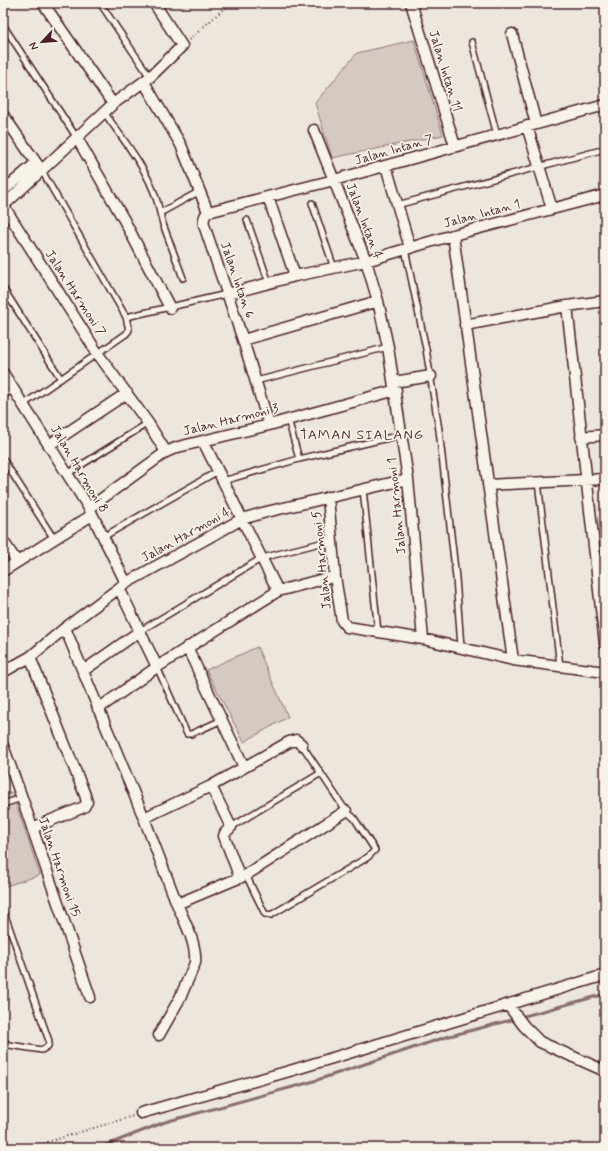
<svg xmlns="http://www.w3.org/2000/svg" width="608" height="1151" viewBox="0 0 608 1151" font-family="Mynerve,sans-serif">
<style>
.green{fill:#d5c9c2;stroke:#907476}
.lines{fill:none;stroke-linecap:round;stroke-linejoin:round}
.stream{stroke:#896c6f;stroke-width:3}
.lane-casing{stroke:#4a1f2b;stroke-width:8}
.street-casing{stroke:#4a1f2b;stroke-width:13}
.path{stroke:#4a1f2b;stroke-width:2;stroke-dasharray:1 3;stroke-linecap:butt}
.lane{stroke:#f7f3e8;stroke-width:5}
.street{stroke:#f7f3e8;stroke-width:10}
.labels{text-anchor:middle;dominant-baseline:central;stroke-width:3.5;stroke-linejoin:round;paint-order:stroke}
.street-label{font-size:13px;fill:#4a1f2b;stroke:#f7f3e8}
.neighbourhood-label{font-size:14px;letter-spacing:1px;fill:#4a1f2b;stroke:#f7f3e8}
</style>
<rect width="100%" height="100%" fill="#ece6dd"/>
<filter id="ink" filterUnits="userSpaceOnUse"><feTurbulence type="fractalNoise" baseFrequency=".025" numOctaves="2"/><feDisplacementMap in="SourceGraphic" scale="8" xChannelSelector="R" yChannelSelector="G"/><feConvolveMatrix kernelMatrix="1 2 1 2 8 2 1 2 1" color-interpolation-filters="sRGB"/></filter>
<g filter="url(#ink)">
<path class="green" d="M414,40L443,135L332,158L315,103L357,53Z
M257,647L288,717L244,742L206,670Z
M12,792L40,875L3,887V795Z"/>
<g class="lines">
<path class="stream" d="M521,1017L605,994
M99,1148L165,1122L311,1082L446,1037L515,1019"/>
<defs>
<path id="lane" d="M100,3L150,77
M3,25L77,138
M472,42L497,135
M104,112C126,144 153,175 160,213
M42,171L126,317
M312,203L334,268
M397,205L605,149
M247,220L269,283
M405,249L426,349L439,430L456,578L461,647
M183,278L163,224L160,213L200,191
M3,288L61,379
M256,381L388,347
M3,396L13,389
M24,404L126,334L129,330L126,317L227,294
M288,419L299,459
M3,459L54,539
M67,474L148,423
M223,481L299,459L401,435
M538,482L560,666
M363,489L378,632
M103,537L218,471
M140,631L262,558L332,540
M157,667L187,734H191L222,720
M3,804L22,798
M231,827L321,773
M246,875L265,914L271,915L368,857L375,850L354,818L346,811L302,745
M3,913L6,918L49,1041L48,1046L42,1050L3,1044"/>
<path id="street" d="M43,3L113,104
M411,3L455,146
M512,34L536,124
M144,82L181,145L208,212
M3,115L42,171
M527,126L552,209
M314,130L366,261L378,301L388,347L408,479L423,639
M77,138L124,220L170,308
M386,166L410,248
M3,191L36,163
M3,205L98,354L148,423L166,452
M3,206L113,104L150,77L182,46L154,3
M453,235L513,660
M295,276L366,261L453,235L605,195
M228,294L295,276L268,197
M567,306L605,644
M465,325L567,306L605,301
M243,340L378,301
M3,373L89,508L126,583
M394,382L431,376
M269,425L243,340L204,225C203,219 204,216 208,212L334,180L605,105
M581,437L605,435
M203,441L278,591
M49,445L127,393
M488,485L605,479
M328,497L335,576L342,621L347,627L423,639L513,660L605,672
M89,508L166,452L178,447L269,425L396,390
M3,541L17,562
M3,571L92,515
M119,588L157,667
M65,628L144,818L177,904L246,875L346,811
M187,647L244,767
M30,657L85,795L87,802L84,807L32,828
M83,671L140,631
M3,672L30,657L65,628L126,583L242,519L266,512L408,479
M98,709L157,667L278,591L335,576
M3,746L22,798L90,997
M211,786L231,827L225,833L224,836L240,878
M144,818L211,786L289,742L296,740L302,745
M508,1005L524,1026L540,1042L605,1071
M159,1035L180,998L195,963C197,943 184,921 177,904
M3,1043L4,1044
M141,1113L293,1070L605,975"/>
</defs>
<use href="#lane" class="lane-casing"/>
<use href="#street" class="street-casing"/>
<path class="path" d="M189,40L230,3
M28,1148L133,1116"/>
<use href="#lane" class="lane"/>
<use href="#street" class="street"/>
</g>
</g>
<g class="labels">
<g class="street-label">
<text transform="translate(445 71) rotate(73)">Jalan Intan 11</text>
<text transform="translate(394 150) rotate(-16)">Jalan Intan 7</text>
<text transform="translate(482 214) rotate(-15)">Jalan Intan 1</text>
<text transform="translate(364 221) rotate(69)">Jalan Intan 4</text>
<text transform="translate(237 280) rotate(71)">Jalan Intan 6</text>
<text transform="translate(75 293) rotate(57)">Jalan Harmoni 7</text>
<text transform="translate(231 420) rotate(-14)">Jalan Harmoni 3</text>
<text transform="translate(79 469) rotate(59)">Jalan Harmoni 8</text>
<text transform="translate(397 506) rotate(-96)">Jalan Harmoni 1</text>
<text transform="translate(186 535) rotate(-29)">Jalan Harmoni 4</text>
<text transform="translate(322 560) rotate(-96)">Jalan Harmoni 5</text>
<text transform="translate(59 867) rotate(71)">Jalan Harmoni 15</text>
</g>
<g class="neighbourhood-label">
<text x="362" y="435">TAMAN SIALANG</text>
</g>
</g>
<rect width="608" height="1151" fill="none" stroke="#f7f3e8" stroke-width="16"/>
<rect x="8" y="8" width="592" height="1135" fill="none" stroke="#4a1f2b" stroke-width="1.5" filter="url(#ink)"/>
<g transform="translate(42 42) rotate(244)" stroke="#f7f3e8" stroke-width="3" paint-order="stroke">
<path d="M0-3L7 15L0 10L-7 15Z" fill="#4a1f2b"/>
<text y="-6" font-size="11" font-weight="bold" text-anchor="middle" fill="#4a1f2b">N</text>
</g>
</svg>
